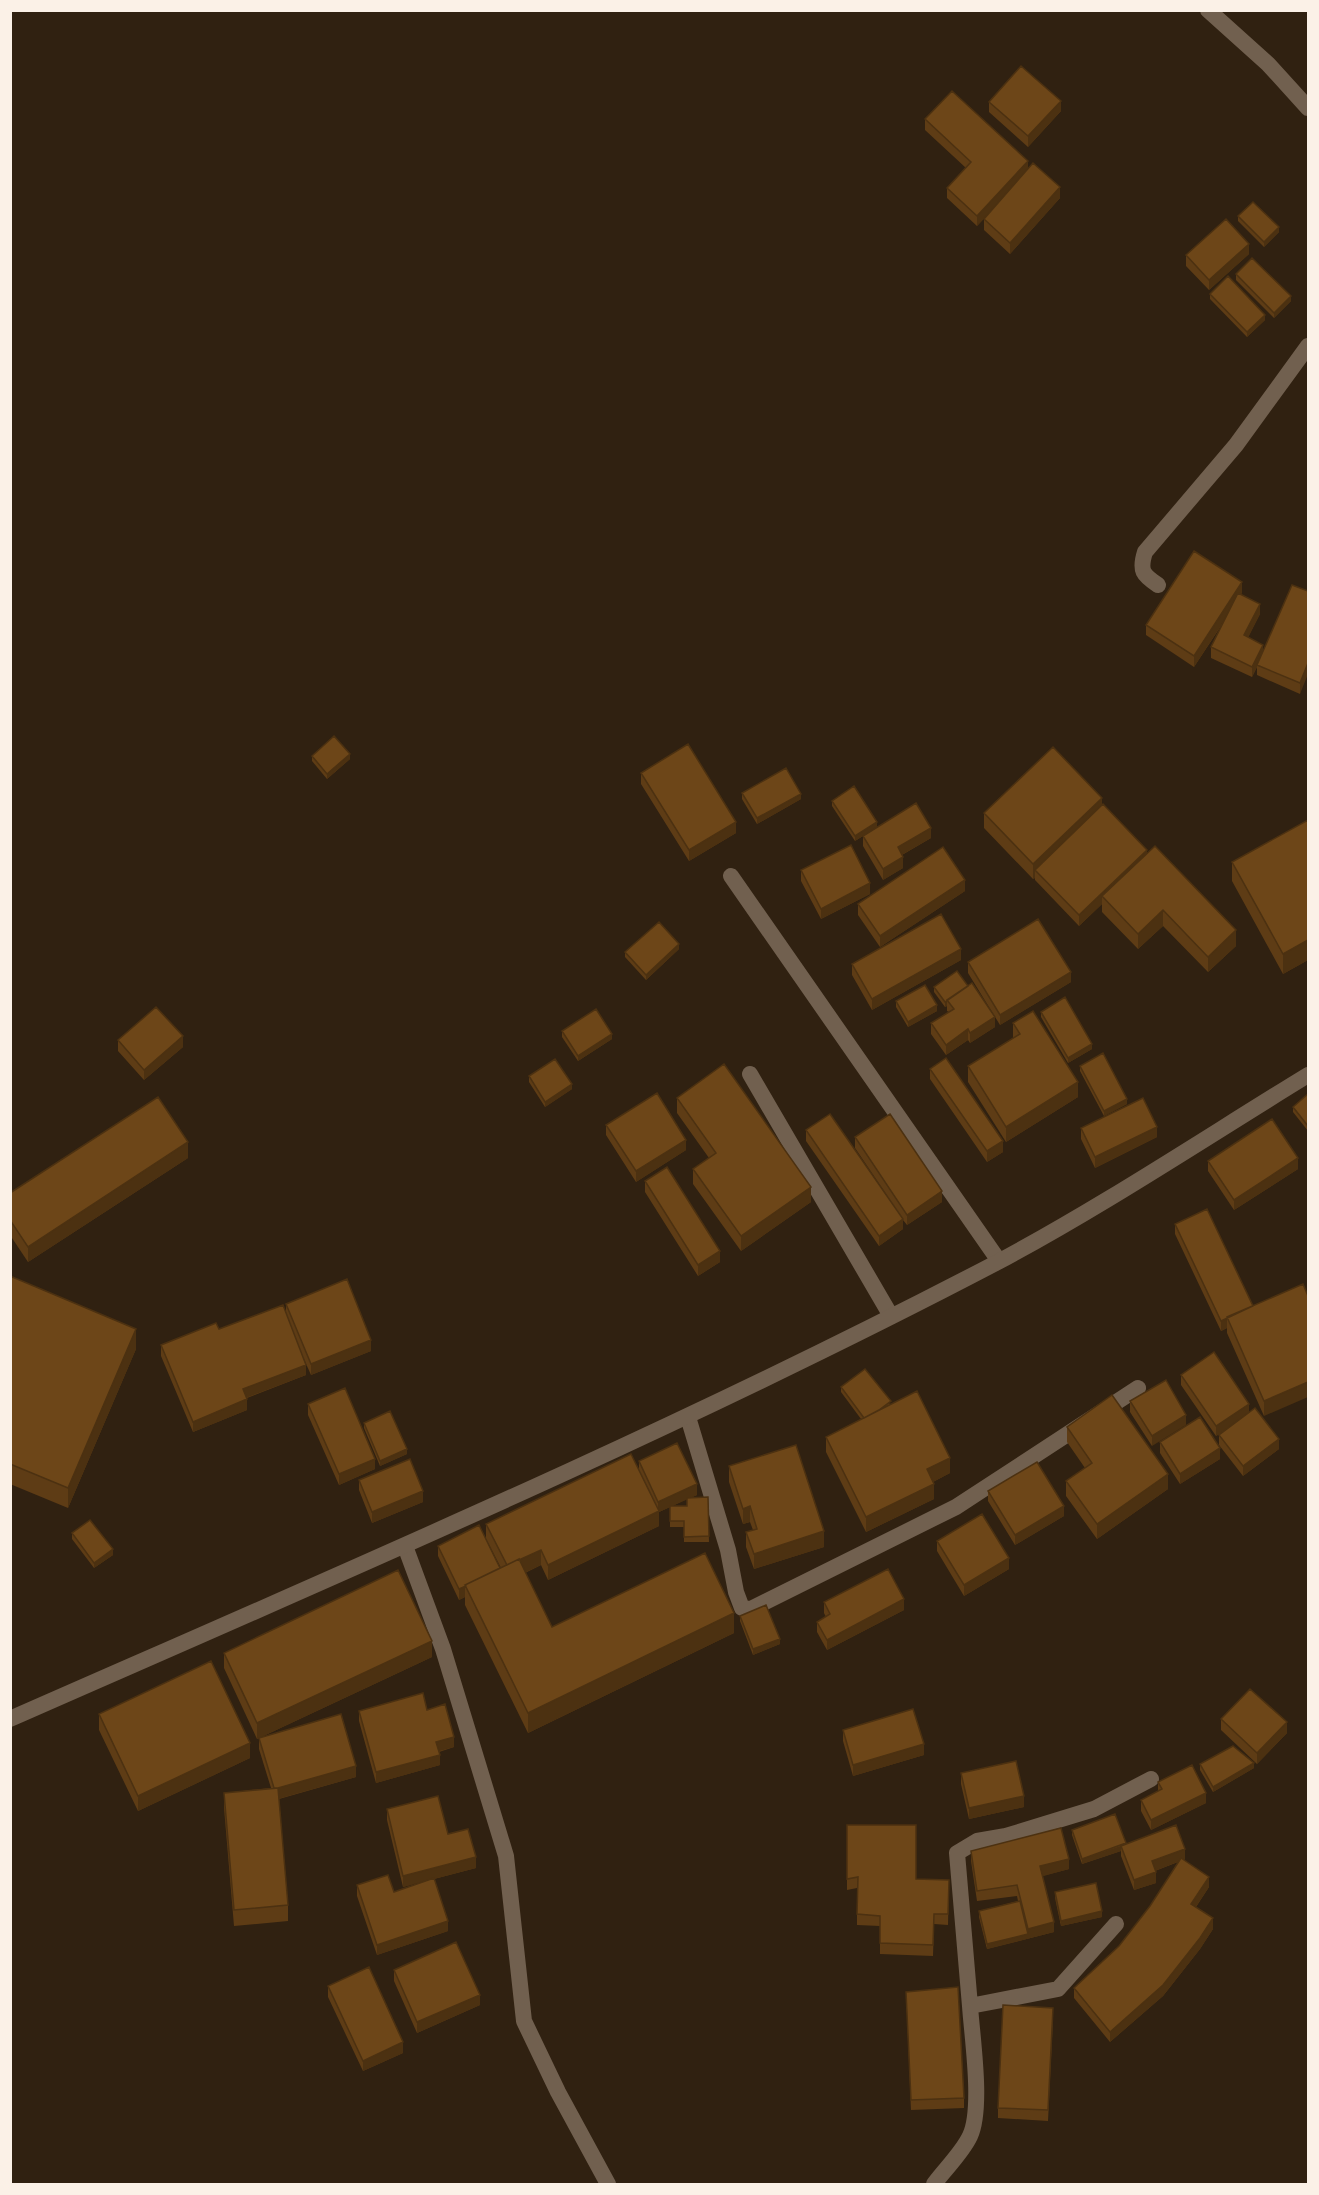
<svg xmlns="http://www.w3.org/2000/svg" width="1319" height="2195" viewBox="0 0 1319 2195" font-family="'Sofia Sans Condensed',sans-serif">
<style>
.lines{fill:none;stroke-linecap:round;stroke-linejoin:round}
.service{stroke:#71604f;stroke-width:16}
.minor{stroke:#71604f;stroke-width:16}
.secondary{stroke:#71604f;stroke-width:16}
.wall{fill:#5e3c15;fill-rule:evenodd}
.shaded-wall{fill:#4c3111}
.building{fill:#6d4618;stroke:#4c3111;stroke-width:1.5}
</style>
<rect width="100%" height="100%" fill="#302111"/>
<g class="lines">
<path class="service" d="M750,1074L891,1316"/>
<path class="minor" d="M1208,10L1268,64L1308,108
M1158,585C1143,575 1139,571 1145,552L1236,445L1308,346
M731,876L999,1261
M688,1417L728,1550L736,1592L742,1608L751,1609L956,1507L1138,1388
M405,1546L443,1649L506,1856L524,2021L558,2092L608,2184
M970,2006L957,1853L977,1841L1006,1836L1094,1809L1151,1779
M934,2184C945,2169 962,2153 970,2136C983,2108 972,2037 970,2006L1058,1989L1116,1924"/>
<path class="secondary" d="M10,1719C342,1573 675,1431 996,1263C1103,1206 1205,1138 1308,1075"/>
</g>
<path class="wall" d="M989,102L1061,111L1028,147L989,112Z
M925,119L1028,169L1060,198L1010,254L984,230V219L989,213L977,226L947,198V188L966,168L925,130Z
M1238,216L1279,232L1264,247L1238,221Z
M1249,254L1209,290L1186,266V255Z
M1236,274L1291,301L1274,318L1236,280Z
M1210,294L1265,320L1247,337L1210,299Z
M1308,591L1300,694L1257,675V667L1252,677L1211,658V647L1223,623L1194,667L1146,635V625L1242,593L1241,594L1260,614L1248,637L1263,651Z
M312,756L350,759L327,779L312,761Z
M641,773L736,833L689,861L641,784Z
M742,793L801,799L757,824L742,799Z
M832,801L877,827L931,838L902,855L903,868L883,880L863,846V836L855,841L832,806Z
M1102,805L1236,946L1208,972L1163,926L1138,949L1102,912V904L1079,926L1035,880V878L1033,879L984,828V813Z
M1308,820V960L1283,974L1232,881V862Z
M801,870L870,894L821,919L801,881Z
M965,891L880,947L858,915V904Z
M679,949L646,980L625,957V952Z
M961,960L872,1010L852,975V964Z
M968,962L1071,982L1000,1025L968,973Z
M934,987L995,1027L970,1043L968,1040L946,1055L931,1034V1023L949,1012L947,1011V1006L945,1007L934,992Z
M896,1001L937,1011L908,1027L896,1007Z
M1041,1012L1092,1049L1068,1063L1041,1017Z
M1013,1023L1078,1097L1006,1142L968,1082V1066L1013,1038Z
M562,1031L612,1039L578,1061L562,1037Z
M118,1040L183,1047L144,1080L118,1051Z
M1080,1066L1127,1104L1104,1116L1080,1071Z
M930,1069L1003,1152L987,1162L930,1079Z
M529,1076L572,1089L545,1107L529,1082Z
M1308,1094V1131L1293,1112V1107Z
M677,1098L811,1202L741,1251L693,1184V1169L709,1158L677,1113Z
M606,1125L686,1150L636,1182L606,1135Z
M1081,1128L1157,1137L1095,1168L1081,1139Z
M806,1130L888,1197L855,1148V1137L942,1202L907,1225L903,1220V1229L879,1246L806,1141Z
M188,1158L28,1262L10,1235V1193Z
M1208,1161L1298,1169L1234,1210L1208,1171Z
M645,1181L720,1262L698,1276L645,1192Z
M1175,1224L1253,1306L1303,1284L1264,1416L1227,1333V1328L1221,1331L1175,1234Z
M10,1276L136,1349L68,1508L10,1484Z
M286,1304L371,1351L311,1375L303,1357L306,1375L247,1398V1410L193,1432L161,1356V1345L286,1311Z
M1181,1375L1249,1413L1279,1449L1243,1476L1219,1445V1435L1225,1431L1216,1436L1181,1385Z
M1166,1380L1152,1446L1130,1412V1401Z
M841,1387L891,1404L950,1473L933,1482L934,1499L866,1532L826,1452V1437L861,1419L841,1392Z
M308,1404L375,1469L339,1485L308,1415Z
M364,1423L407,1454L380,1466L364,1428Z
M1067,1427L1168,1489L1097,1539L1066,1496V1481L1085,1468L1067,1442Z
M1160,1442L1220,1459L1180,1484L1160,1453Z
M639,1461L697,1495L690,1498L708,1497L709,1542H684V1527H670V1507L659,1512V1526L548,1580L541,1565L525,1573L552,1627L734,1633L528,1733L465,1605V1597L459,1600L438,1556V1546L500,1568H501L486,1539V1524L639,1470ZM687,1499V1506H672Z
M729,1466L824,1547L754,1569L746,1547V1532L753,1530L750,1522L743,1524L729,1482Z
M359,1480L423,1502L372,1523L359,1490Z
M988,1491L1064,1516L1015,1545L988,1501Z
M72,1533L113,1555L94,1568L72,1539Z
M937,1541L1009,1569L964,1596L937,1551Z
M824,1602L904,1610L827,1650L817,1632V1622L826,1617L824,1613Z
M740,1616L780,1644L753,1655L740,1621Z
M224,1653L432,1657L257,1739L224,1668Z
M427,1710L454,1747L439,1752L440,1765L376,1783L359,1721V1711Z
M99,1714L250,1758L138,1811L99,1730Z
M1221,1719L1287,1733L1257,1764L1221,1730Z
M843,1730L924,1755L853,1776L843,1741Z
M259,1738L356,1777L279,1799L288,1905V1921L234,1926L224,1808V1793L271,1788L259,1749Z
M1200,1764L1254,1768L1213,1792L1200,1770Z
M961,1773L1024,1807L969,1819L961,1784Z
M1158,1782L1206,1803L1151,1830L1141,1811V1800L1158,1791Z
M387,1809L448,1834L476,1868L434,1879L448,1931L377,1955L357,1896V1885L394,1892L431,1879L403,1887L387,1820Z
M847,1825L916,1879L949,1880L948,1925L934,1924L933,1956L880,1954V1926L857,1925V1888L847,1890Z
M1072,1830L1185,1859L1184,1860L1209,1887L1196,1907L1213,1929L1200,1949L1163,1996L1110,2042L1074,1998V1988L1119,1946L1150,1906L1178,1862L1155,1871L1156,1883L1134,1890L1121,1856V1851L1082,1864L1072,1835Z
M971,1851L1069,1869L1042,1876L1054,1932L987,1949L979,1917V1911L1018,1901L1017,1896L977,1901L971,1861Z
M1055,1892L1102,1917L1061,1926L1055,1898Z
M394,1970L480,2005L417,2033L394,1981Z
M328,1986L403,2053L363,2071L328,1997Z
M906,1992L964,2098V2108L911,2110Z
M1053,2019L1048,2121L998,2118V2108Z"/>
<path class="shaded-wall" d="M1061,101V111L1028,147V136Z
M1028,161V172L977,226V216Z
M1060,187V198L1010,254V243Z
M1279,227V232L1264,247V242Z
M1249,244V254L1209,290V280Z
M1291,296V301L1274,318V313Z
M1265,315V320L1247,337V332Z
M1242,582V593L1194,667V656Z
M1260,604V614L1244,646V635Z
M1263,645V655L1257,665V667L1252,677V667Z
M1308,663V674L1300,694V683Z
M350,754V759L327,779V774Z
M801,794V799L757,824V818Z
M1102,798V813L1035,870V878L1033,879V864Z
M736,822V833L689,861V850Z
M877,822V827L855,841V836Z
M931,828V838L898,857V847Z
M1147,850V861L1102,896V904L1079,926V915Z
M903,857V868L883,880V869Z
M965,880V891L880,947V936Z
M870,883V894L821,919V909Z
M1163,910V926L1138,949V934Z
M1236,930V946L1208,972V957Z
M1308,940V960L1283,974V954Z
M679,944V949L646,980V975Z
M961,949V960L872,1010V999Z
M1071,972V982L1000,1025V1015Z
M947,1000V1006L945,1007V1002Z
M937,1005V1011L908,1027V1022Z
M995,1017V1027L970,1043V1033Z
M968,1029V1040L946,1055V1045Z
M612,1034V1039L578,1061V1056Z
M183,1036V1047L144,1080V1070Z
M1092,1044V1049L1068,1063V1058Z
M1078,1082V1097L1006,1142V1127Z
M572,1084V1089L545,1107V1102Z
M1127,1099V1104L1104,1116V1111Z
M1157,1127V1137L1095,1168V1157Z
M686,1140V1150L636,1182V1171Z
M1003,1141V1152L987,1162V1151Z
M188,1142V1158L28,1262V1247Z
M1298,1158V1169L1234,1210V1200Z
M811,1187V1202L741,1251V1236Z
M942,1191V1202L907,1225V1215Z
M903,1219V1229L879,1246V1236Z
M720,1251V1262L698,1276V1265Z
M1227,1318V1328L1221,1331V1321Z
M136,1329V1349L68,1508V1488Z
M371,1340V1351L311,1375V1364Z
M306,1365V1375L243,1399V1389Z
M1308,1382V1397L1264,1416V1401Z
M247,1399V1410L193,1432V1422Z
M1249,1404V1414L1216,1436V1426Z
M1186,1415V1425L1152,1446V1436Z
M1279,1439V1449L1243,1476V1466Z
M1220,1448V1459L1180,1484V1474Z
M407,1449V1454L380,1466V1461Z
M950,1458V1473L927,1485V1469Z
M375,1459V1469L339,1485V1474Z
M1168,1474V1489L1097,1539V1524Z
M697,1484V1495L659,1512V1526L548,1580V1565L658,1511V1502Z
M934,1484V1499L866,1532V1517Z
M423,1491V1502L372,1523V1512Z
M750,1506V1522L743,1524V1509Z
M1064,1506V1516L1015,1545V1535Z
M824,1531V1547L754,1569V1554Z
M113,1549V1555L94,1568V1563Z
M541,1550V1565L507,1581V1566Z
M1009,1558V1569L964,1596V1585Z
M465,1586V1597L459,1600V1589Z
M904,1599V1610L827,1650V1640Z
M734,1613V1633L528,1733V1713Z
M780,1639V1644L753,1655V1649Z
M432,1641V1657L257,1739V1723Z
M1287,1722V1733L1257,1764V1753Z
M454,1737V1747L436,1752V1742Z
M250,1743V1758L138,1811V1796Z
M924,1744V1755L853,1776V1765Z
M440,1755V1765L376,1783V1772Z
M1254,1763V1768L1213,1792V1787Z
M356,1766V1777L274,1800V1789Z
M1206,1793V1803L1151,1830V1820Z
M1024,1796V1807L969,1819V1808Z
M1121,1846V1851L1082,1864V1859Z
M1185,1849V1859L1152,1872V1861Z
M476,1857V1868L403,1887V1876Z
M1069,1859V1869L1040,1877V1866Z
M1156,1872V1883L1134,1890V1880Z
M1209,1877V1887L1191,1914V1904Z
M1102,1911V1917L1061,1926V1921Z
M1213,1918V1929L1200,1949L1163,1996L1110,2042V2032Z
M448,1921V1931L377,1955V1945Z
M1054,1922V1932L987,1949V1944L1028,1934V1929Z
M480,1995V2005L417,2033V2022Z
M403,2042V2053L363,2071V2061Z"/>
<path class="building" d="M1021,66L1061,101L1028,136L989,102Z
M952,91L1028,161L977,216L947,188L971,162L925,119Z
M1033,163L1060,187L1010,243L984,219Z
M1253,202L1279,227L1264,242L1238,216Z
M1226,219L1249,244L1209,280L1186,255Z
M1252,258L1291,296L1274,313L1236,274Z
M1228,276L1265,315L1247,332L1210,294Z
M1194,551L1242,582L1194,656L1146,625Z
M1292,585L1308,591V663L1300,683L1257,665Z
M1238,593L1260,604L1244,635L1263,645L1252,667L1211,647Z
M334,736L350,754L327,774L312,756Z
M688,744L736,822L689,850L641,773Z
M1053,747L1102,798L1033,864L984,813Z
M786,768L801,794L757,818L742,793Z
M854,786L877,822L855,836L832,801Z
M916,803L931,828L898,847L903,857L883,869L863,836Z
M1103,804L1147,850L1079,915L1035,870Z
M1308,820V940L1283,954L1232,862Z
M851,845L870,883L821,909L801,870Z
M1155,846L1236,930L1208,957L1163,910L1138,934L1102,896Z
M943,847L965,880L880,936L858,904Z
M941,914L961,949L872,999L852,964Z
M1038,919L1071,972L1000,1015L968,962Z
M659,922L679,944L646,975L625,952Z
M957,971L968,986L945,1002L934,987Z
M972,983L995,1017L970,1033L968,1029L946,1045L931,1023L954,1009L947,1000Z
M925,985L937,1005L908,1022L896,1001Z
M1065,997L1092,1044L1068,1058L1041,1012Z
M156,1007L183,1036L144,1070L118,1040Z
M596,1009L612,1034L578,1056L562,1031Z
M1033,1011L1078,1082L1006,1127L968,1066L1020,1034L1013,1023Z
M1103,1053L1127,1099L1104,1111L1080,1066Z
M946,1058L1003,1141L987,1151L930,1069Z
M555,1059L572,1084L545,1102L529,1076Z
M724,1064L811,1187L741,1236L693,1169L716,1153L677,1098Z
M657,1093L686,1140L636,1171L606,1125Z
M1308,1094V1126L1293,1107Z
M158,1097L188,1142L28,1247L10,1220V1193Z
M1143,1098L1157,1127L1095,1157L1081,1128Z
M830,1114L903,1219L879,1236L806,1130Z
M890,1114L942,1191L907,1215L855,1137Z
M1272,1119L1298,1158L1234,1200L1208,1161Z
M667,1167L720,1251L698,1265L645,1181Z
M1207,1209L1253,1306L1221,1321L1175,1224Z
M10,1276L136,1329L68,1488L10,1464Z
M347,1279L371,1340L311,1364L286,1304Z
M1303,1284L1308,1296V1382L1264,1401L1227,1317Z
M283,1305L306,1365L243,1389L247,1399L193,1422L161,1345L216,1323L219,1329Z
M1214,1352L1249,1404L1216,1426L1181,1375Z
M865,1369L891,1401L879,1410L864,1418L841,1387Z
M1166,1380L1186,1415L1152,1436L1130,1401Z
M345,1388L375,1459L339,1474L308,1404Z
M917,1391L950,1458L927,1469L934,1484L866,1517L826,1437Z
M1112,1395L1168,1474L1097,1524L1066,1481L1092,1463L1067,1427Z
M1255,1408L1279,1439L1243,1466L1219,1435Z
M390,1411L407,1449L380,1461L364,1423Z
M1200,1417L1220,1448L1180,1474L1160,1442Z
M677,1443L697,1484L658,1502L639,1461Z
M796,1445L824,1531L754,1554L746,1532L757,1529L750,1506L743,1509L729,1466Z
M631,1454L659,1511L548,1565L541,1550L519,1560V1559L507,1565L486,1524Z
M410,1459L423,1491L372,1512L359,1480Z
M1037,1462L1064,1506L1015,1535L988,1491Z
M708,1497L709,1536L684,1537V1521H670V1506H687V1498Z
M982,1514L1009,1558L964,1585L937,1541Z
M90,1520L113,1549L94,1563L72,1533Z
M479,1525L500,1568L465,1585L466,1586L459,1589L438,1546Z
M705,1553L734,1613L528,1713L465,1585L519,1559L552,1627Z
M888,1569L904,1599L827,1640L817,1622L830,1614L824,1602Z
M398,1570L432,1641L257,1723L224,1653Z
M766,1605L780,1639L753,1649L740,1616Z
M211,1661L250,1743L138,1796L99,1714Z
M1250,1689L1287,1722L1257,1753L1221,1719Z
M423,1693L427,1710L445,1704L454,1737L436,1742L440,1755L376,1772L359,1711Z
M913,1709L924,1744L853,1765L843,1730Z
M341,1714L356,1766L278,1788H274L259,1738Z
M1233,1746L1254,1763L1213,1787L1200,1764Z
M1016,1761L1024,1796L969,1808L961,1773Z
M1192,1765L1206,1793L1151,1820L1141,1800L1162,1789L1158,1782Z
M278,1788L288,1905L234,1910L224,1793Z
M438,1796L448,1834L468,1829L476,1857L403,1876L387,1809Z
M1115,1814L1126,1843L1082,1859L1072,1830Z
M847,1825H916V1879L949,1880L948,1914H934L933,1945L880,1943V1916L857,1914L858,1877L847,1879Z
M1176,1825L1185,1849L1152,1861L1156,1872L1134,1880L1121,1846Z
M1061,1828L1069,1859L1040,1866L1054,1922L1028,1929L1017,1885L977,1891L971,1851Z
M1181,1858L1209,1877L1191,1904L1213,1918L1200,1938L1163,1985L1110,2032L1074,1988L1119,1946L1150,1906Z
M388,1875L394,1892L434,1878L448,1921L377,1945L357,1885Z
M1096,1883L1102,1911L1061,1921L1055,1892Z
M1020,1901L1028,1934L987,1944L979,1911Z
M456,1942L480,1995L417,2022L394,1970Z
M369,1967L403,2042L363,2061L328,1986Z
M958,1987L964,2098L911,2100L906,1992Z
M1003,2005L1053,2008L1048,2110L998,2108Z"/>
<rect width="1319" height="2195" fill="none" stroke="#fbf1e7" stroke-width="24"/>
</svg>
